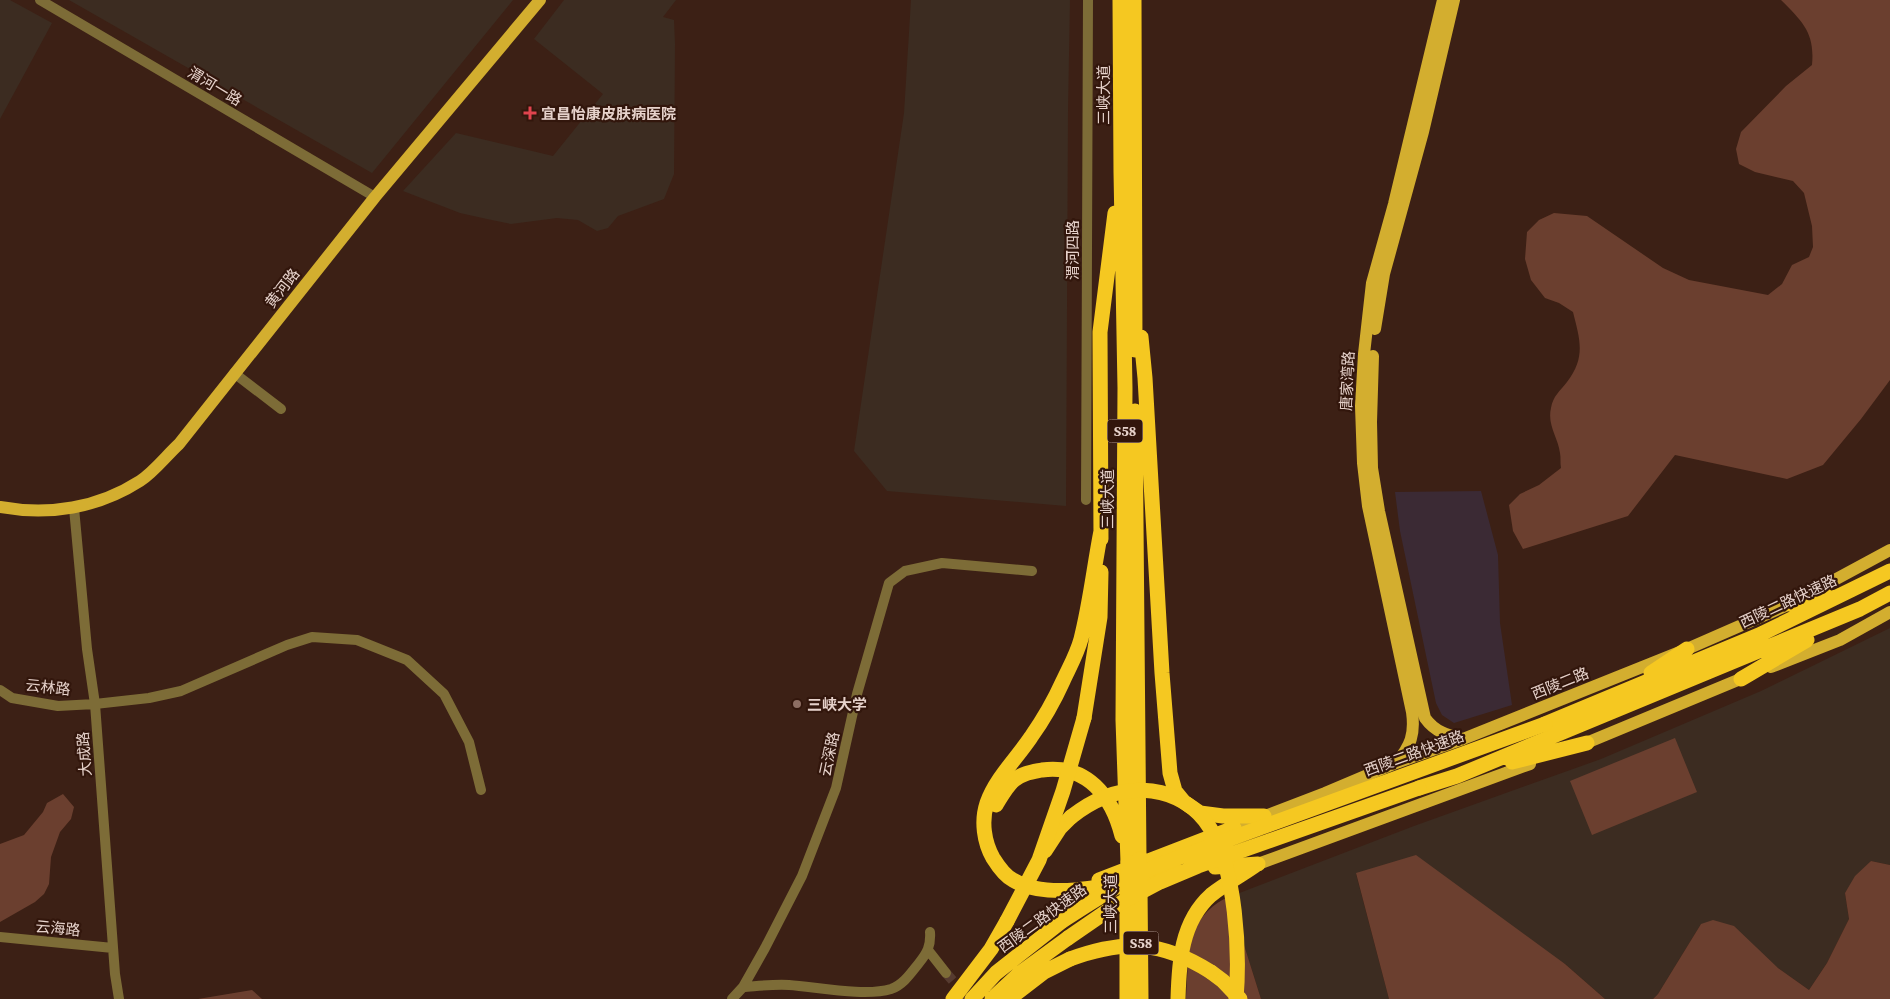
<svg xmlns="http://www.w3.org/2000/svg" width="1890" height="999" viewBox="0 0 1890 999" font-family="'Source Serif 4','Noto Sans SC',serif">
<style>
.commercial{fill:#3b2a34}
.industrial{fill:#3c2c21}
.green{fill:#6b3f2f}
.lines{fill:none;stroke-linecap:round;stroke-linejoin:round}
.minor-tunnel{stroke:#563b30;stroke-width:10;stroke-dasharray:10 5;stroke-linecap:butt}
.minor{stroke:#7d6c37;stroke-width:10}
.major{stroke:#d3ae2f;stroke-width:12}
.highway{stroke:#f5c821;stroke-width:15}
.highway-bridge{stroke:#f5c821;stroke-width:15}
.health-dot{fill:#e0444e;stroke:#32160c;stroke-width:2}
.education-dot{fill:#8d6e63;stroke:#32160c;stroke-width:2}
.labels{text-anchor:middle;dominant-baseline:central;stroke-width:4.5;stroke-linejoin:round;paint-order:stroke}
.shield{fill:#32160c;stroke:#b09a92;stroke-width:1}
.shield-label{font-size:14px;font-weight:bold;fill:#e6d2cb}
.street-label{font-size:15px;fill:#e6d2cb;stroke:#32160c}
.poi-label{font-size:15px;font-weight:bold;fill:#e6d2cb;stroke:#32160c;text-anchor:start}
</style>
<rect width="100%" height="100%" fill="#3c2015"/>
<path class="commercial" d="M1481,491L1498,555L1500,623L1512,705L1454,723L1442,715L1436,703L1400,531L1395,492Z"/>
<path class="industrial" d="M0,0H10L52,23L0,119Z
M69,0H513L372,173Z
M564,0H676L663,17L674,20L675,44L674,174L664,199L618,216L608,228L597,231L578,220L557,218L511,224L487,219L460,213L403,191L456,133L553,156L603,94L534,39Z
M911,0H1070L1068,111L1066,506L887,491L854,451L904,113Z
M1890,628V865L1871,861L1845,893L1849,919L1827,963L1809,990L1778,968L1701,924L1658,994L1653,999H1605L1565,964L1356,874L1389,999H1261L1229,897L1414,826L1601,759L1761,691Z"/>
<path class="green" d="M1781,0H1890V380L1861,419L1823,465L1787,479L1675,455L1628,516L1523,549L1513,531L1509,505L1520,494L1539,485L1561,468C1560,463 1561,458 1560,453C1558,437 1547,425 1551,408C1553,396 1560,391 1567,382C1586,357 1580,340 1573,312L1559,303L1545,298L1531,280L1525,259L1527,232L1539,220L1554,213L1587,216L1663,268L1689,280L1768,295L1782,284L1792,265L1809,257L1813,247L1812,226L1804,193L1793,181L1755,172L1739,164L1736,149L1741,132L1786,86L1812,65C1815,33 1803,22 1781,0Z
M1675,738L1697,792L1592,835L1570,781Z
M63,794L74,807L71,819L60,832L51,857L49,884L44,894L35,902L0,922V844L24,835L43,812L47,803Z
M1416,855L1565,964L1605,999H1389L1356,873Z
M1871,861L1890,865V999H1653L1658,994L1701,924L1713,920L1734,926L1778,968L1809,990L1827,963L1849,919L1845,893L1855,876Z
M1229,897L1261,999H1186C1187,985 1188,943 1193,932C1201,916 1213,903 1229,897Z
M252,990L262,999H198Z"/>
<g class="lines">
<path class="minor-tunnel" d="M946,973L969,999"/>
<path class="minor" d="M40,0L375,197
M234,373L281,409
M1086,500L1088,0
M74,508L87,649L95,704L115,974L119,999
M0,690L12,698L58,706L95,704L149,698L181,691L287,645L312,637L357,640L407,660L444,694L469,742L481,790
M0,937L113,948
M928,950L946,973
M743,987C758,986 774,984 789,985C817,987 865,997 891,989C903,985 911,973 919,963C927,953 931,946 930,932
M732,999L743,987L765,948L802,876L836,788L857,694L889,583L905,571L942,563L1032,571"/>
<path class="major" d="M1375,329L1384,274L1423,132L1454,0
M1373,356L1371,422L1372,468L1379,511L1425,718C1435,732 1447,735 1463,739
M0,507C49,516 98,508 140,481C154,472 166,456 179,444L375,197L540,0
M1771,667L1840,640L1890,612
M1579,746L1750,675
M1396,763C1411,746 1415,734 1412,712L1368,506L1363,463L1361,406L1364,354L1372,283L1394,204L1443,0
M1234,828L1325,793L1396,763L1463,739L1687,649L1790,604L1890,550
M1258,864L1530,764"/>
<path class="highway" d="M1120,0L1121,172L1125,388L1123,720L1128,862
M1134,0L1135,350
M1141,337L1145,378L1162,673L1170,773L1175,791L1184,802L1200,813L1223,816H1264
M1135,411L1139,859
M1101,531C1094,567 1090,604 1081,639C1077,654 1069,668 1063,681C1054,701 1043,720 1031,737C1017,758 996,778 987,803C981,821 984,842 993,858C998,866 1005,876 1013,880C1055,905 1131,879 1177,871
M1101,539L1100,332L1115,213
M1790,604L1828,595
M1651,673L1687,649
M1741,679L1807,640
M1084,718L1100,617L1101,572
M1545,724L1759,635L1890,571
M1512,762L1587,743
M1419,788L1457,776L1860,609L1890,593
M996,805C1001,797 1006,787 1014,780C1023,773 1032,772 1042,770C1087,764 1112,796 1122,836
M1045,851L1060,828L1071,817
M1215,867L1258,864
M1099,880L1234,828
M1140,887L1141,999
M1127,888V999
M1211,972L1223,981L1240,999
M953,999L991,949L1007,921
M972,999L996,973L1062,921
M992,999L1020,973L1068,938
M1009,999L1044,972L1070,959
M1178,999C1179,962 1181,922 1211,895C1225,884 1242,875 1256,865"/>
<path class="highway-bridge" d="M1071,817C1095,798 1121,787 1152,791C1176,794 1197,807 1210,828C1236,870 1240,951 1236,999
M1139,859L1140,883
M1127,888L1128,862
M1007,921L1039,860L1063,791L1084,718
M1062,921C1095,900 1128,878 1164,863L1545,724
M1068,938L1113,907L1160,882L1198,866L1419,788
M1070,959C1124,939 1162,941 1211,972"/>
</g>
<path class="health-dot" d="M527.5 105.5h5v5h5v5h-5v5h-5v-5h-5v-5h5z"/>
<circle class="education-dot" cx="797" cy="704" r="5"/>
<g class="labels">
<g class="shield">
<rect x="1107.5" y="419.5" width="35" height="23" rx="4"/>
<rect x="1123.5" y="931.5" width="35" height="23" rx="4"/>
</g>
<g class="shield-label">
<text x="1125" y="431">S58</text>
<text x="1141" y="943">S58</text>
</g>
<g class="street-label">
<text transform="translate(215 86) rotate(31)">渭河一路</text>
<text transform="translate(1103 95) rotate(-90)">三峡大道</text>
<text transform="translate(1072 250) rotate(-90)">渭河四路</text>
<text transform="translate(282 288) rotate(-52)">黄河路</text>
<text transform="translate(1347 381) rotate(-87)">唐家湾路</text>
<text transform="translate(1107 499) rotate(-90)">三峡大道</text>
<text transform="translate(1788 601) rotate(-25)">西陵二路快速路</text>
<text transform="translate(1560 683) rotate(-22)">西陵二路</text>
<text transform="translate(48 687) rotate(6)">云林路</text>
<text transform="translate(1414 753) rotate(-20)">西陵二路快速路</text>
<text transform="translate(84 754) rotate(-94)">大成路</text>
<text transform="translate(829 754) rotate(-78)">云深路</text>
<text transform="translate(1110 904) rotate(-90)">三峡大道</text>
<text transform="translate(1042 918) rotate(-36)">西陵二路快速路</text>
<text transform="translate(58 928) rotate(5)">云海路</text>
</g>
<g class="poi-label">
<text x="541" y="113">宜昌怡康皮肤病医院</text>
<text x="807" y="704">三峡大学</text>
</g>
</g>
</svg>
